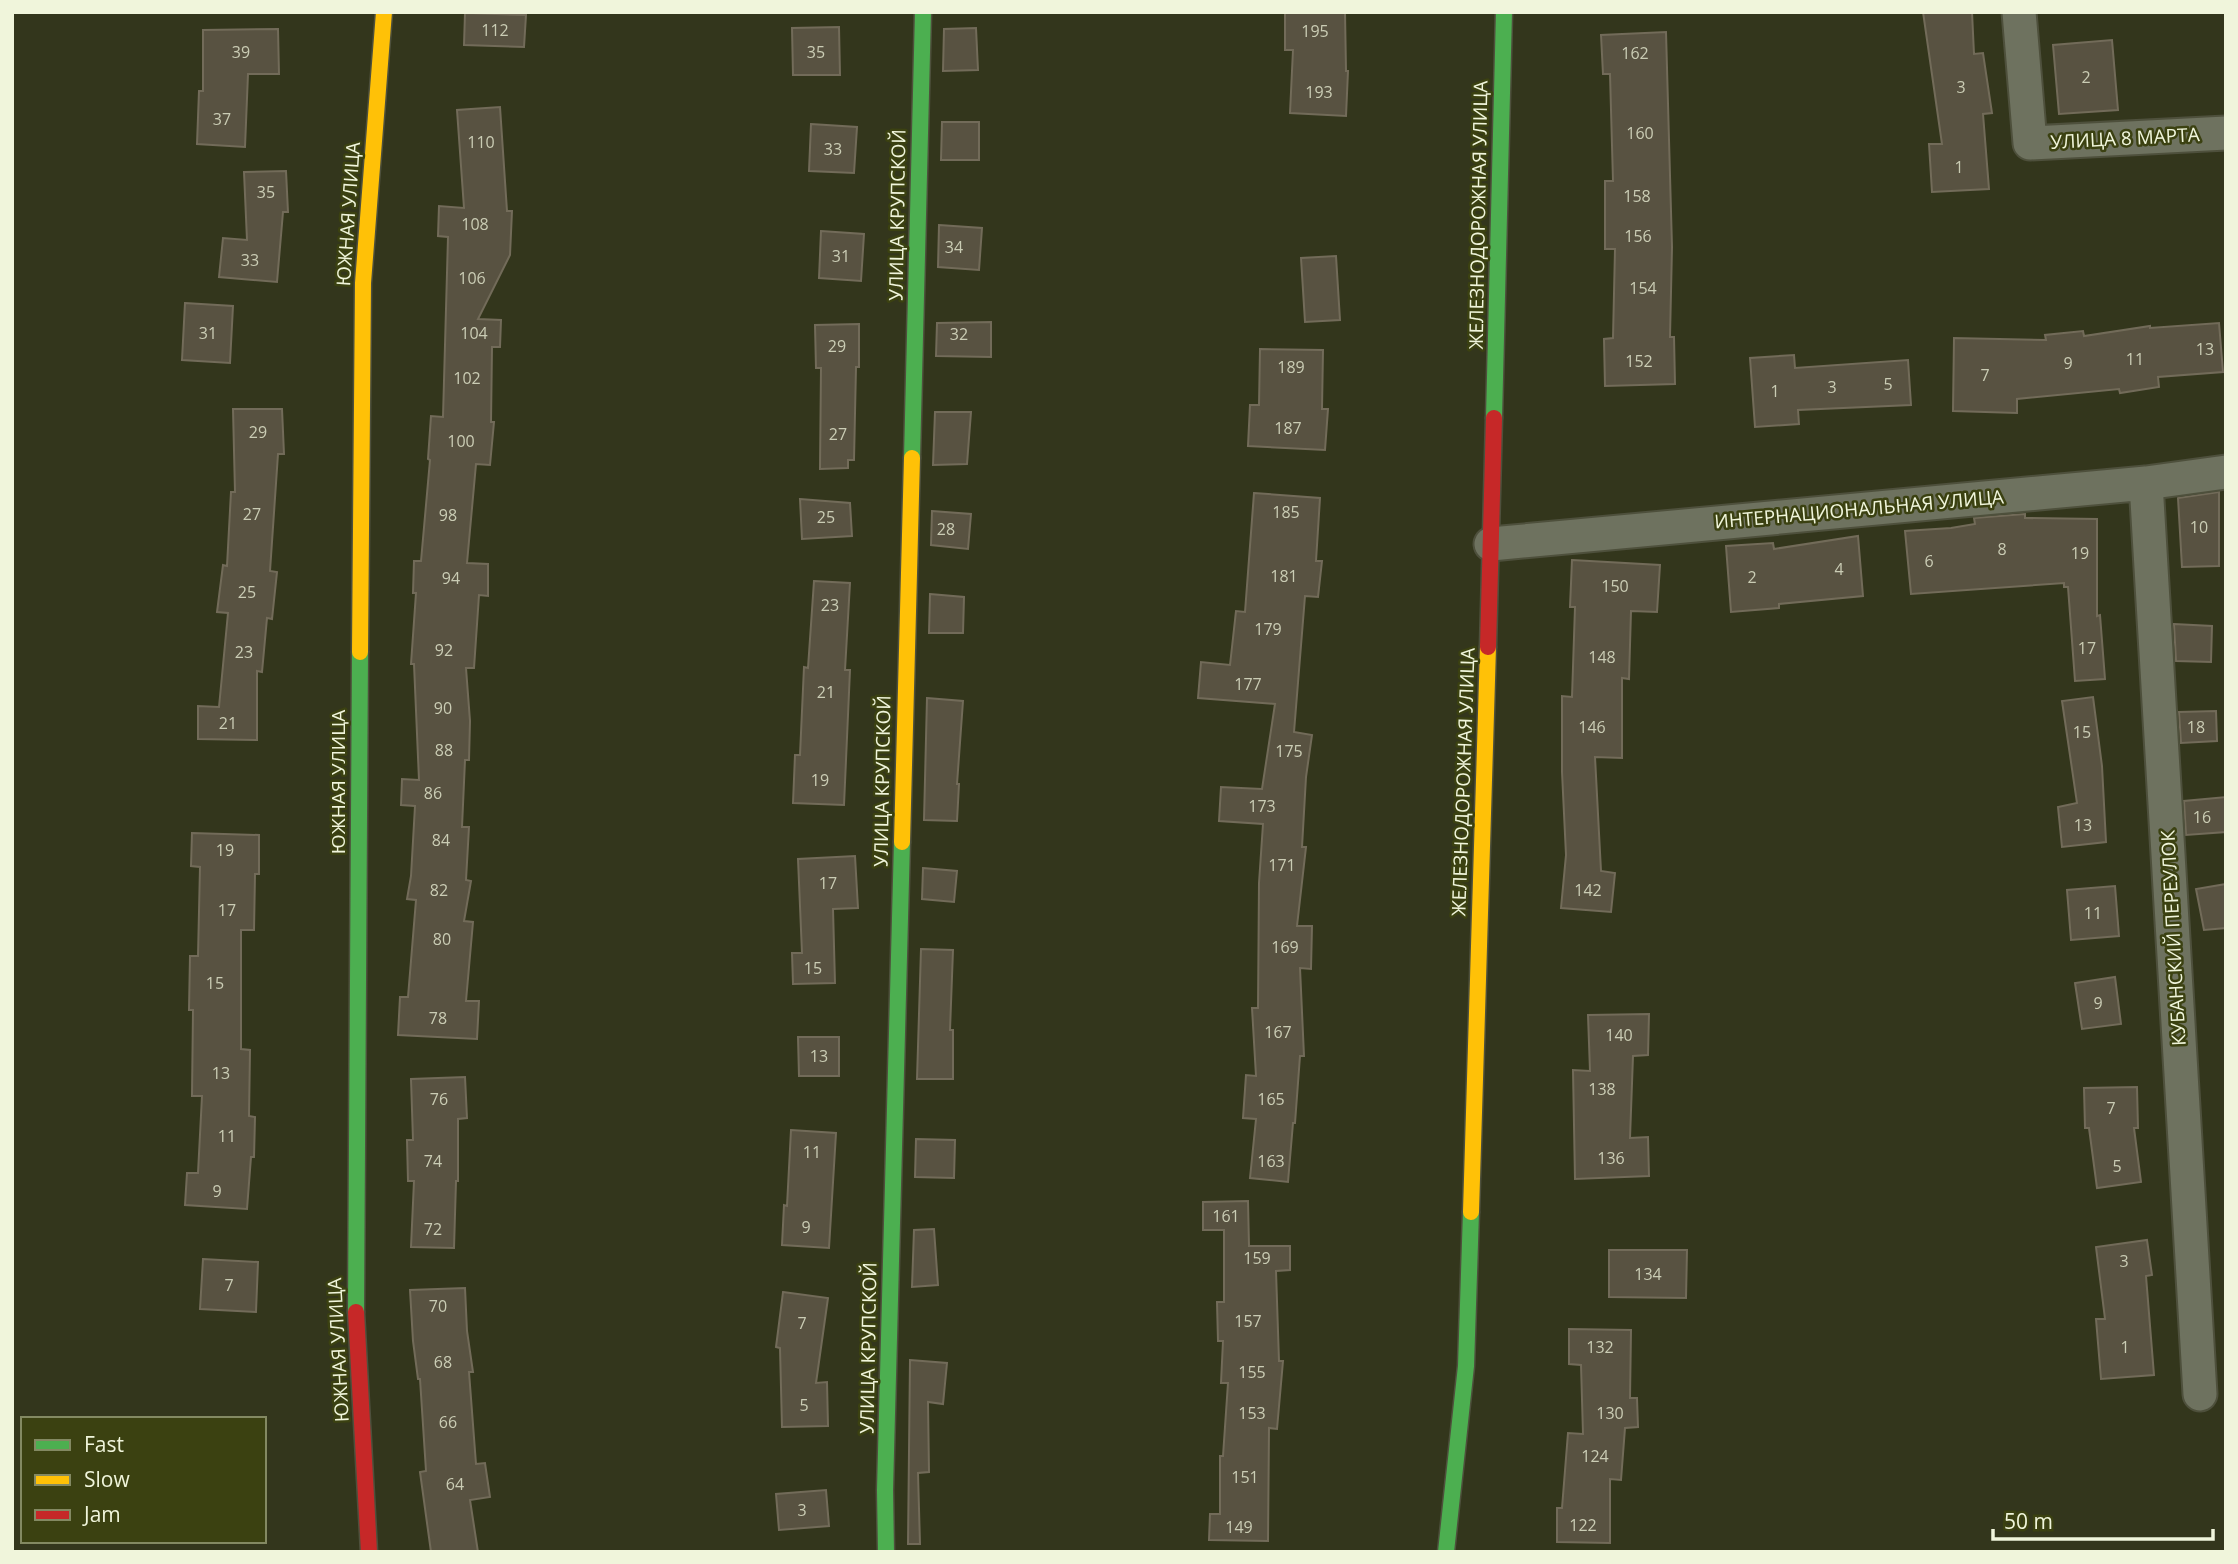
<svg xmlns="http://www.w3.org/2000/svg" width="2238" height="1564" viewBox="0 0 2238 1564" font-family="'Open Sans',sans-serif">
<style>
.building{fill:#585241;stroke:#726b59;stroke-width:2}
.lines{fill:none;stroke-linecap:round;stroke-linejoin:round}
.street-casing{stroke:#4e503c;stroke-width:37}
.fast-casing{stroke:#4e503c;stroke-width:19}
.slow-casing{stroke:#4e503c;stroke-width:19}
.jam-casing{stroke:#4e503c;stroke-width:19}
.street{stroke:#6e725f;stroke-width:33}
.fast{stroke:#4caf50;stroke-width:16}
.slow{stroke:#ffc107;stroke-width:16}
.jam{stroke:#c62828;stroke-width:16}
.labels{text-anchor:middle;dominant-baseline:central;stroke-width:5;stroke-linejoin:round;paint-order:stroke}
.number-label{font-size:16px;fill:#caccb4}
.street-label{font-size:19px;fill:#f0f5db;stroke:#3b4111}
</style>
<rect width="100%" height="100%" fill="#33361c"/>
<path class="building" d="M1285,12H1345L1346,71H1348L1346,116L1290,113L1293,50H1285Z
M1923,12H1972L1974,54L1983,53L1992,113L1983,114L1989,189L1932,192L1929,144H1942Z
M465,13L526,15L524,47L464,45Z
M839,27L840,75H793L792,28Z
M976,28L978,70L943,71L944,29Z
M278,29L279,74H248L245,147L197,144L199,91H203V30Z
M1666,32L1672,247L1670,337H1674L1675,384L1605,386L1604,339L1613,338L1615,249H1605V181H1613L1610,74H1603L1601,35Z
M2112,40L2118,110L2059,114L2053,45Z
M500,107L507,211H512L510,255L478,319L501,320L500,347H492L491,422H494L490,465L476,464L467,563L488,564V596L479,595L474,668H466L470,721L469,760H465L462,827H469L466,880L471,881L464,921L473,922L466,1001H479L477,1039L398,1035L400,997H408L416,900L407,899L411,876L415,806L401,805L402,779L419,780L414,664H411L416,593H413L414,561H421L430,460L428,459L431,416L443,417L448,237L438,236L439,206L464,208L457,110Z
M942,122H979V160H941Z
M811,124L857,127L854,173L809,171Z
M286,171L288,212H283L277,282L219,277L223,238L247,240L244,172Z
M939,225L982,228L979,270L938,267Z
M821,231L864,234L861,281L819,278Z
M1336,256L1340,320L1305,322L1301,258Z
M185,303L233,306L230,363L182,360Z
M991,322V357L936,356L937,323Z
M2219,323L2223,372L2158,377L2159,387L2120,393L2119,389L2017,399V413L1953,411L1954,338L2046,340L2045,335L2083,331L2084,336L2150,326V328Z
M859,324V367H856L854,460H848V468L820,469L821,368H816L815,325Z
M1260,349L1323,350L1322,409H1328L1325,450L1248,446L1250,405H1259Z
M1794,355L1795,368L1908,360L1911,405L1798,410L1799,424L1755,427L1750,358Z
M233,409H282L284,454H278L270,571L277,572L272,619L267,618L262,672L257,671V740L198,739V706L219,707L228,613L217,612L223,565L227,566L231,492H235Z
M935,412H971L967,464L933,465Z
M2219,492V566L2182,567L2178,498Z
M1254,493L1320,498L1316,561H1322L1318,597L1305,596L1294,732L1312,735L1306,777L1302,847H1306L1297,926H1312L1311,969L1300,968L1304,1056H1300L1295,1123H1293L1288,1182L1250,1178L1256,1119L1243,1118L1246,1075L1256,1076L1252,1008H1258L1259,883L1263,824L1219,821L1221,787L1262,789L1275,704L1198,698L1201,662L1230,665L1236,611L1245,612Z
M800,499L850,503L852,536L802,539Z
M932,511L971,514L968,549L931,545Z
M2025,514V518L2097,519V616L2100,615L2105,679L2075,681L2068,587H2064V583L1911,594L1905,531L1951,528L1975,524L1974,518Z
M1858,536L1863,596L1779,604V608L1731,612L1726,546L1773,543L1774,549Z
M1572,560L1660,565L1657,612L1631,611L1629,679L1622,678V758L1595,757L1601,871L1615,873L1611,912L1561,908L1566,855L1562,772V696L1572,697L1575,607H1570Z
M814,581L850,583L845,670H850L844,805L793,803L795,755H800L804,667L808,668Z
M930,594L964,597L963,633H929Z
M2174,624L2212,626L2211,662L2176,661Z
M2093,697L2102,766L2106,842L2062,847L2058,807L2077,803L2062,701Z
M927,698L963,701L957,784H959L957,821L924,820Z
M2216,711L2217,741L2181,743L2179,712Z
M2226,797V832L2186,835L2184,801Z
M192,833L259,835V874H255L254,930H241V1049L250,1050L249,1116L255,1117L254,1157H251L247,1209L185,1205L187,1173H198L202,1096H192L193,1010H189L190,956H198L200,867L191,866Z
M855,856L858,908L833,909L835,983L793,984L792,953H802L798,859Z
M923,868L957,871L954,902L922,899Z
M2226,884V928L2204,930L2196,889Z
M2115,886L2119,936L2071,940L2067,890Z
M921,949L953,950L950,1030H953V1079H917Z
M2115,977L2121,1024L2082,1029L2075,983Z
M1649,1014L1648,1055L1633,1056L1630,1138L1648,1137L1649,1176L1575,1179L1573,1070L1590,1071L1588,1015Z
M798,1037H839V1076H799Z
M465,1077L467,1118L458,1119V1181H456L454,1248L411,1247L414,1181H408L407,1140H413L411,1079Z
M2137,1087L2138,1128H2134L2141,1182L2097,1188L2089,1128H2085L2084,1088Z
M791,1130L836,1133L829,1248L782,1245L784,1205L787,1206Z
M916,1139L955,1140L954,1178L915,1177Z
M1248,1201L1249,1246H1290V1270L1276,1271L1279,1361H1283L1277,1429L1269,1428L1268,1541L1209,1540L1210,1514H1220V1456H1223L1228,1383H1221L1223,1341H1218L1217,1302H1224V1230H1203V1202Z
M934,1229L938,1285L912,1287L914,1230Z
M2147,1240L2152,1275L2146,1276L2154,1375L2101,1379L2096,1319H2105L2096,1247Z
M1609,1250H1687L1686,1298L1609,1297Z
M203,1259L258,1262L256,1312L200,1309Z
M465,1288L467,1331L473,1372H469L476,1464L485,1463L490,1497L470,1500L478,1552H431L420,1472L426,1471L420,1379H418L413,1341L410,1290Z
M783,1292L828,1298L816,1383L827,1382L828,1426L782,1427L780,1348L776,1347Z
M1569,1329L1631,1330L1630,1398H1637L1638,1427L1625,1428L1621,1480L1610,1479V1543L1557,1542V1508H1562L1568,1433L1583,1434L1581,1365L1569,1364Z
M910,1360L947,1363L943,1404L928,1402L929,1472L918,1473L920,1544H908Z
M826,1490L829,1526L779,1530L776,1494Z"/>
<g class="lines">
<defs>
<path id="street" d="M2019,12L2030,143L2226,133
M2146,483L2200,1394
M1491,544L2146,483L2226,472"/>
<path id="fast" d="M1494,418L1504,12
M912,458L923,12
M356,1312L360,652
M886,1552L885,1490L902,842
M1446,1552L1466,1366L1471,1212"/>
<path id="slow" d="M360,652L363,283L384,12
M902,842L912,458
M1471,1212L1488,647"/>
<path id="jam" d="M1488,647L1494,418
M356,1312L369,1552"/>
</defs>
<use href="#street" class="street-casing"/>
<use href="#fast" class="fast-casing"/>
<use href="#slow" class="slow-casing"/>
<use href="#jam" class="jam-casing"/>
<use href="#street" class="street"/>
<use href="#fast" class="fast"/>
<use href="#slow" class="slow"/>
<use href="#jam" class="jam"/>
</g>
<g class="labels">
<g class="number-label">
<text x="495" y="30">112</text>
<text x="1315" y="31">195</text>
<text x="241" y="52">39</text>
<text x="816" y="52">35</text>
<text x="1635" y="53">162</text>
<text x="2086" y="77">2</text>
<text x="1961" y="87">3</text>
<text x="1319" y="92">193</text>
<text x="222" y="119">37</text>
<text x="1640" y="133">160</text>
<text x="481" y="142">110</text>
<text x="833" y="149">33</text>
<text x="1959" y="167">1</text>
<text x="266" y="192">35</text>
<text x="1637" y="196">158</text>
<text x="475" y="224">108</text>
<text x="1638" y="236">156</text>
<text x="954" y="247">34</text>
<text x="841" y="256">31</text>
<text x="250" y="260">33</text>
<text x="472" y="278">106</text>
<text x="1643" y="288">154</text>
<text x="208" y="333">31</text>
<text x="474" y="333">104</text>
<text x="959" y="334">32</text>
<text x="837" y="346">29</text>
<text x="2205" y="349">13</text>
<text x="2135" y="359">11</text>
<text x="1639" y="361">152</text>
<text x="2068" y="363">9</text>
<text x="1291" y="367">189</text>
<text x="1985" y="375">7</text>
<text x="467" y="378">102</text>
<text x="1888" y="384">5</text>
<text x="1832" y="387">3</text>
<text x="1775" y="391">1</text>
<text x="1288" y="428">187</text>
<text x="258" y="432">29</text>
<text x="838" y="434">27</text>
<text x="461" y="441">100</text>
<text x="1286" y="512">185</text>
<text x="252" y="514">27</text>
<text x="448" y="515">98</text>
<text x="826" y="517">25</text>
<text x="2199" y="527">10</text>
<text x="946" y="529">28</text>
<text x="2002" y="549">8</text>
<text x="2080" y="553">19</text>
<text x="1929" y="561">6</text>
<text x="1839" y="569">4</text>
<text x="1284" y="576">181</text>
<text x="1752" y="577">2</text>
<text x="451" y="578">94</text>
<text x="1615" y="586">150</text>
<text x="247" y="592">25</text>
<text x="830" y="605">23</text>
<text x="1268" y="629">179</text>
<text x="2087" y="648">17</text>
<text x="444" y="650">92</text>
<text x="244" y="652">23</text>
<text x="1602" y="657">148</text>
<text x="1248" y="684">177</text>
<text x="826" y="692">21</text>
<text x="443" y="708">90</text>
<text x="228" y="723">21</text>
<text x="1592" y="727">146</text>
<text x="2196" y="727">18</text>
<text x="2082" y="732">15</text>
<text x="444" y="750">88</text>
<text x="1289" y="751">175</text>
<text x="820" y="780">19</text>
<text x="433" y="793">86</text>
<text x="1262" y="806">173</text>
<text x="2202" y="817">16</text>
<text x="2083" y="825">13</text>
<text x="441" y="840">84</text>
<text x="225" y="850">19</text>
<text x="1282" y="865">171</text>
<text x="828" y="883">17</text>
<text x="439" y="890">82</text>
<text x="1588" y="890">142</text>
<text x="227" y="910">17</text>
<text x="2093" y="913">11</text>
<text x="442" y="939">80</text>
<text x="1285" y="947">169</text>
<text x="813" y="968">15</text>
<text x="215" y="983">15</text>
<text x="2098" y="1003">9</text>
<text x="438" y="1018">78</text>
<text x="1278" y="1032">167</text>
<text x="1619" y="1035">140</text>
<text x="819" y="1056">13</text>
<text x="221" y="1073">13</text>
<text x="1602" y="1089">138</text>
<text x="439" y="1099">76</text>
<text x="1271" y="1099">165</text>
<text x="2111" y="1108">7</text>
<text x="227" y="1136">11</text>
<text x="812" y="1152">11</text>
<text x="1611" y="1158">136</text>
<text x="433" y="1161">74</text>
<text x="1271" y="1161">163</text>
<text x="2117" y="1166">5</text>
<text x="217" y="1191">9</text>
<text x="1226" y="1216">161</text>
<text x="806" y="1227">9</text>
<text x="433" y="1229">72</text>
<text x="1257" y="1258">159</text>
<text x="2124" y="1261">3</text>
<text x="1648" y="1274">134</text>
<text x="229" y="1285">7</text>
<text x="438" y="1306">70</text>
<text x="1248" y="1321">157</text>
<text x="802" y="1323">7</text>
<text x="1600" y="1347">132</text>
<text x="2125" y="1347">1</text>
<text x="443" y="1362">68</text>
<text x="1252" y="1372">155</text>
<text x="804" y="1405">5</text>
<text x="1252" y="1413">153</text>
<text x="1610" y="1413">130</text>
<text x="448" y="1422">66</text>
<text x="1595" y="1456">124</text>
<text x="1245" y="1477">151</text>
<text x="455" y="1484">64</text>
<text x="802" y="1510">3</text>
<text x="1583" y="1525">122</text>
<text x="1239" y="1527">149</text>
</g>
<g class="street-label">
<text transform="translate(2125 138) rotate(-3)">УЛИЦА 8 МАРТА</text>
<text transform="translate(348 214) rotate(-86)">ЮЖНАЯ УЛИЦА</text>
<text transform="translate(897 215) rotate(-89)">УЛИЦА КРУПСКОЙ</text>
<text transform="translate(1478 215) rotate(-89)">ЖЕЛЕЗНОДОРОЖНАЯ УЛИЦА</text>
<text transform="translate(1859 509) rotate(-5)">ИНТЕРНАЦИОНАЛЬНАЯ УЛИЦА</text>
<text transform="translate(882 781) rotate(-89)">УЛИЦА КРУПСКОЙ</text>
<text transform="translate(338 782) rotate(-90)">ЮЖНАЯ УЛИЦА</text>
<text transform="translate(1463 782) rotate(-88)">ЖЕЛЕЗНОДОРОЖНАЯ УЛИЦА</text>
<text transform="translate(2173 938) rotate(-93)">КУБАНСКИЙ ПЕРЕУЛОК</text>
<text transform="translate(868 1348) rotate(-89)">УЛИЦА КРУПСКОЙ</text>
<text transform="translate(338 1350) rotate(-93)">ЮЖНАЯ УЛИЦА</text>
</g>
</g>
<rect width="2238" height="1564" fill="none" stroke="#f0f5db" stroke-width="28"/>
<rect x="21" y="1417" width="245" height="126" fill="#3b4111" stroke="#838962" stroke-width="2"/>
<rect x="35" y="1440" width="35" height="10" fill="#4caf50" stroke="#838962" stroke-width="2"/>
<text x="84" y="1452" font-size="21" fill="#f0f5db">Fast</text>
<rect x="35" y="1475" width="35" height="10" fill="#ffc107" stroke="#838962" stroke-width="2"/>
<text x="84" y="1487" font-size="21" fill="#f0f5db">Slow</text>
<rect x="35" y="1510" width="35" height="10" fill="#c62828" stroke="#838962" stroke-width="2"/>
<text x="84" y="1522" font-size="21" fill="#f0f5db">Jam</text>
<path d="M1993 1529v10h220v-10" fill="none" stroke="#f0f5db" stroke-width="3.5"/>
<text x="2004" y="1529" font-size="21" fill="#f0f5db" stroke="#3b4111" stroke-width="5" paint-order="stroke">50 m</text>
</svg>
